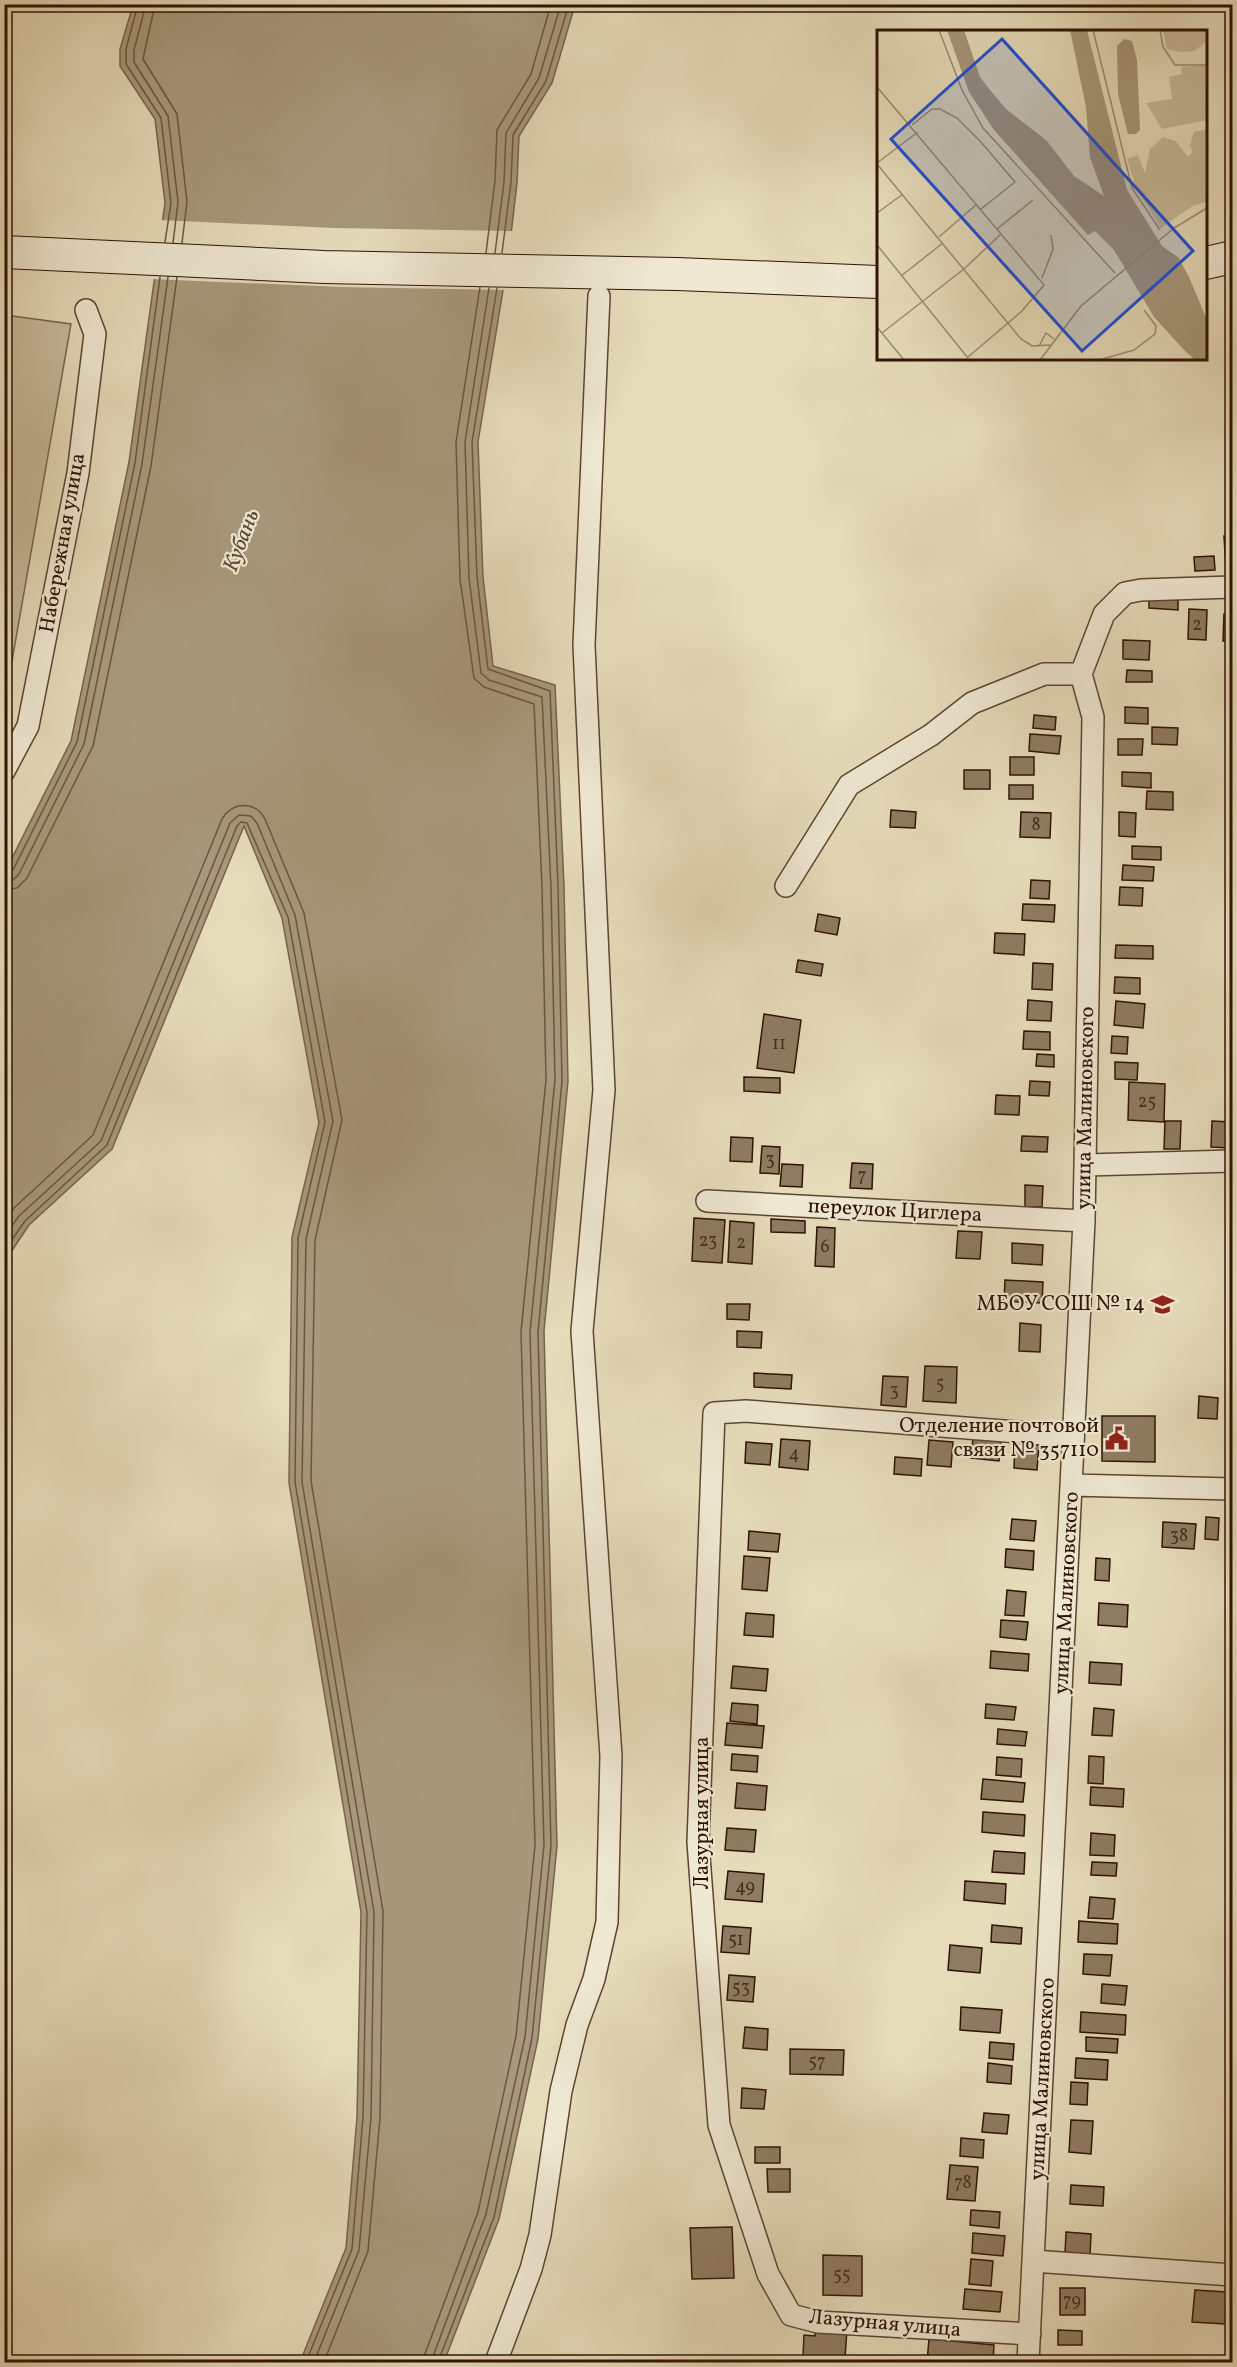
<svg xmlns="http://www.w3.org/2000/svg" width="1237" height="2367" viewBox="0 0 1237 2367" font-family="Vollkorn,serif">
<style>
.green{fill:#c7ba9b;stroke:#7a664e;stroke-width:1.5}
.water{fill:#a7987b;stroke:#77634b;stroke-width:1.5}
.pier{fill:#e6dcba}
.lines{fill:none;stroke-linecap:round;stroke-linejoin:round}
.shore{stroke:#6a563e;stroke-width:1.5}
.building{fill:#8e7c62;stroke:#2e1302;stroke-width:1.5}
.street-casing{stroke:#5c4530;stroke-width:24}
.secondary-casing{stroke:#2e1302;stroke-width:34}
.street{stroke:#efe8d2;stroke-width:21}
.secondary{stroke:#efe8d2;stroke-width:32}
.labels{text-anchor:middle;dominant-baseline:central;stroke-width:4.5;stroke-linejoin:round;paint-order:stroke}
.number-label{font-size:18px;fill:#462d1a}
.street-label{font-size:21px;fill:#2e1302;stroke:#efe8d2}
.poi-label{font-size:21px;fill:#2e1302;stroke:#efe8d2;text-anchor:end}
.water-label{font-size:22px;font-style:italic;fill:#5e4832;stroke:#efe8d2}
.inset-road{fill:none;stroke:#9c8c70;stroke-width:1.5}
.view{fill:#1d4ed8;fill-opacity:0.15;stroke:#1d4ed8;stroke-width:3}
.inset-edge{fill:none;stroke:#2e1302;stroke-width:3}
</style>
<rect width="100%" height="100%" fill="#e6dcba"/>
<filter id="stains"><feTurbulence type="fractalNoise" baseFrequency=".00333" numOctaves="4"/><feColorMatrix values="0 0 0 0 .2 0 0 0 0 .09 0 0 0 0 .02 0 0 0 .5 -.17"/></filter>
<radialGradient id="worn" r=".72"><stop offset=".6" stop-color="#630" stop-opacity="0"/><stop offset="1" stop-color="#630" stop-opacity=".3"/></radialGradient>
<path class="green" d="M5,315L71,324L5,701L4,315Z"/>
<path class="water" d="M133,5H575L552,83L519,136L517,183L508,260L478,442L483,577L493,666L555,685L564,886L568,1081L544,1331L557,1846L538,2039L499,2219L444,2362H300L346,2248L357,2117L361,1912L289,1483L292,1237L319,1123L282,918L244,826L112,1149L29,1225L5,1261V872L71,741L129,462L165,203L155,119L120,66V49Z"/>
<path class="pier" d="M159,220L334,228L514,231L506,290L341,287L151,279Z"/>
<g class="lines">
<path class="shore" d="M138,4L126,49V64L161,118L171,203L165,242
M146,4L134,50V62L168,116L178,202L173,243
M155,4L143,59L177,114L187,202L182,243
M486,253L495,181L497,130L531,74L551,4
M495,253L504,182L506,133L539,78L561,4
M502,253L511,182L513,135L546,81L569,4
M4,873L13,870L77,742L135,463L160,277
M4,881L13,880L19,874L84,744L142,464L168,277
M4,890L17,888L27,878L93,746L151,466L177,277
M4,1221L14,1208L93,1135L222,819C233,801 255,801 265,819L304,913L342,1120L315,1240L311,1481L383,1911L380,2118L368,2251L324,2362
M4,1237L19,1216L101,1141L230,823L239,815L251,816L257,823L295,915L333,1121L306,1239L302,1482L374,1912L371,2118L359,2250L314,2362
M4,1251L25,1221L107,1145L237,826L241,822L247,823L288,917L325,1122L298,1238L295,1482L367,1912L363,2117L352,2249L306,2362
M422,2362L478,2212L516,2036L535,1845L521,1332L546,1080L542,887L534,704L484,687L474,678L460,579L456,442L480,287
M431,2362L486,2214L525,2037L544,1845L530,1332L555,1080L551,887L542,697L489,680L481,673L469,578L465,442L489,288
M438,2362L494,2217L532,2038L551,1846L538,1332L562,1081L558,886L550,691L488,669L477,577L472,442L497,288"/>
</g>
<path class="building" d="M1224,536H1232V570H1226Z
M1214,556L1215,570L1195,571L1194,557Z
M1149,599L1178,600V610L1149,608Z
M1189,609L1207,610L1206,640L1188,639Z
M1224,614H1232V642L1223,641Z
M1123,640L1150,641L1149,660L1123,659Z
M1127,670L1152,671V682H1126Z
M1125,707L1148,708V724L1125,723Z
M1034,715L1056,717L1055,730L1033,728Z
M1152,727L1178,728L1177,745L1152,744Z
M1030,734L1061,736L1059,754L1029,751Z
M1118,739H1143L1142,755H1118Z
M1010,757H1034V775H1010Z
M964,770H990V789H964Z
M1122,772L1151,773V788L1122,786Z
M1009,785H1033V799H1009Z
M1147,791L1173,792V810L1146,809Z
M891,810L916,812L915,828L890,827Z
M1021,812L1051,813L1050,838L1020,837Z
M1119,812L1136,813L1135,837L1119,836Z
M1132,846L1161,847V860L1132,859Z
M1123,865L1154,867L1153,881L1122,880Z
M1031,880L1050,881L1049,899L1030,898Z
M1120,887L1143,888L1142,906L1119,905Z
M1023,904L1055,905L1054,922L1022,920Z
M818,914L840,918L837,935L815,931Z
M995,933L1025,934L1024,955L994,953Z
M1116,945L1153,946V959L1115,958Z
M798,960L823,964L821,976L796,972Z
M1033,963L1053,964L1052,990L1032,989Z
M1115,977L1140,978V994L1114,993Z
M1028,1000L1052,1002L1051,1021L1027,1020Z
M1116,1001L1145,1004L1143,1028L1114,1025Z
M764,1014L801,1020L794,1073L757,1068Z
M1024,1031L1050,1032V1050L1023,1049Z
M1112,1036L1128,1037L1127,1054L1111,1053Z
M1037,1054L1054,1055V1067L1036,1066Z
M1115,1062L1138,1063L1137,1080L1115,1079Z
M744,1077L780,1078V1093L744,1091Z
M1030,1081L1050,1082L1049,1096L1029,1095Z
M1129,1082L1165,1084L1164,1122L1128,1120Z
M996,1095L1020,1096L1019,1115L995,1114Z
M1165,1121H1181L1180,1149H1164Z
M1212,1121L1231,1122L1230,1148L1211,1147Z
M1022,1136L1048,1137L1047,1152L1021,1151Z
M731,1137L753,1138L752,1162L730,1161Z
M762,1146L780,1147L779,1174L760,1173Z
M852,1163L873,1164L872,1189L850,1188Z
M782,1164L803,1165L802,1187L780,1186Z
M1025,1185L1043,1186L1042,1207H1025Z
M694,1218L725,1220L722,1263L692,1261Z
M771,1219L805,1221V1233L771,1232Z
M730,1221L754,1223L752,1264L728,1262Z
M817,1227L835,1228L834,1267L815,1266Z
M958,1231L982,1232L980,1259L956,1258Z
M1012,1243L1043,1245L1042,1265L1012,1263Z
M1005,1280L1043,1282L1042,1303L1004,1301Z
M727,1304H750L749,1320L727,1319Z
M1020,1323L1041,1325L1040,1352L1019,1351Z
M737,1331L762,1332L761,1348L737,1347Z
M925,1366L957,1367L956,1403L923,1401Z
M754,1373L792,1375L791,1389L754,1387Z
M883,1376L908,1377L906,1407L881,1405Z
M1199,1396L1218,1398L1217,1419L1198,1418Z
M1102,1416H1155V1462L1102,1461Z
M973,1438L1001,1441L999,1461L971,1458Z
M781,1439L810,1441L808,1470L779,1467Z
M929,1440L953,1442L951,1467L927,1465Z
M746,1442L772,1444L770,1465L745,1463Z
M1015,1443L1039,1445L1037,1470L1014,1468Z
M895,1457L922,1459L921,1476L894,1474Z
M1206,1517L1219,1518L1218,1540L1205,1539Z
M1012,1519L1036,1521L1034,1541L1010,1539Z
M1163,1522L1196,1524L1194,1549L1162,1547Z
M749,1531L780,1534L778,1552L748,1550Z
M1006,1549L1034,1551L1033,1570L1005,1567Z
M744,1556L770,1558L767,1591L742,1589Z
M1096,1558L1110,1559L1109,1581L1095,1580Z
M1007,1590L1026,1592L1024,1616L1005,1615Z
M1099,1603L1128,1605L1127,1627L1098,1625Z
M746,1613L774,1615L773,1637L744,1635Z
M1001,1620L1028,1622L1026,1640L1000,1637Z
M991,1651L1029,1654L1028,1671L990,1668Z
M1090,1662L1122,1664L1121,1685L1089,1683Z
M733,1666L768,1669L766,1691L731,1688Z
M732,1703L758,1705L757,1724L730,1721Z
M986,1704L1016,1707L1014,1720L985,1718Z
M1094,1708L1114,1710L1112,1736L1092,1735Z
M727,1723L764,1726L762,1748L725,1745Z
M998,1729L1027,1732L1025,1746L997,1744Z
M732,1754L758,1756L757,1772L731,1770Z
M1089,1756L1104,1757L1103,1784L1088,1783Z
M997,1757L1022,1759L1021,1777L996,1775Z
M983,1779L1025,1783L1023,1802L981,1799Z
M737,1783L767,1786L765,1810L735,1808Z
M1091,1787L1124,1789L1123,1807L1090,1805Z
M983,1812L1025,1815L1024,1836L982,1832Z
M727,1828L756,1830L754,1852L725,1850Z
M1091,1833L1115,1835L1114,1856L1090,1855Z
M994,1851L1025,1853L1024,1874L992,1872Z
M1092,1862L1117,1863L1116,1876L1091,1875Z
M728,1871L764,1874L762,1902L725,1899Z
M965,1881L1006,1884L1005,1904L964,1900Z
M1090,1897L1115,1899L1113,1919L1088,1918Z
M1079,1921L1118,1924L1117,1944L1078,1942Z
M992,1925L1022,1928L1021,1944L991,1942Z
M723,1926L751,1928L749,1954L721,1952Z
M950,1945L982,1948L980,1973L948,1970Z
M1084,1954L1112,1955L1110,1976L1083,1974Z
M729,1975L755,1977L753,2002L727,2000Z
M1102,1984L1127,1986L1125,2005L1101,2003Z
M961,2007L1002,2010L1000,2033L960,2030Z
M1081,2012L1126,2015L1125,2035L1080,2032Z
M745,2027L768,2029L767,2050L743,2048Z
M1086,2037L1118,2039L1117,2053L1086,2051Z
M990,2042L1014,2044L1013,2060L989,2058Z
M790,2049L844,2050L843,2075L790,2074Z
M1076,2058L1108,2060L1107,2080L1075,2078Z
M988,2063L1012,2066L1011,2084L987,2082Z
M1071,2082L1088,2083L1087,2105L1070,2104Z
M742,2088L766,2090L764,2109L741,2108Z
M984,2113L1009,2115L1007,2134L982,2132Z
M1071,2120L1093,2121L1091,2154L1069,2152Z
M961,2138L984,2140L983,2158L960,2156Z
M755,2147H780V2163H755Z
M950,2165L978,2167L975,2201L947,2199Z
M767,2169H790V2192H768Z
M1071,2185L1104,2187L1103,2206L1070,2204Z
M971,2210L1000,2212L999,2228L970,2225Z
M732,2227L734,2278L692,2279L690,2228Z
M1066,2232L1091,2234L1090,2255L1065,2254Z
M973,2233L1005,2236L1003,2256L972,2253Z
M823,2255L862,2256V2296L823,2295Z
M971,2259L993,2261L991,2286L969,2284Z
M1060,2288H1085V2315H1060Z
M965,2289L1002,2292L1000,2312L963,2309Z
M1195,2290L1227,2292L1225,2324L1192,2322Z
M815,2327L847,2329L845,2358L803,2356L804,2335L815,2336Z
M1058,2330L1082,2331V2345H1058Z
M929,2339L994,2345L993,2362H927Z
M1057,2357H1092V2362H1057Z"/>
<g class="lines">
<defs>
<path id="street" d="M4,771L28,726L78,473L95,334L86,310
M786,886L849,785L931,735L972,703L1044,674H1081
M1086,1165L1232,1161
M707,1201L1084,1221
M1072,1485L1232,1489
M1033,2261L1232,2275
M1030,2334L818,2322L791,2315L768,2274L719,2125L698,1842L714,1413L746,1411L1071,1436
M496,2362L531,2269L540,2235L561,2091L577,2025L594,1979L607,1922L611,1756L582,1331L604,1090L584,645L599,296
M1028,2362L1084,1221L1093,717L1081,674L1104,614L1125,593L1141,590L1232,587"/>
<path id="secondary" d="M4,252L324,267L677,274L878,282
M1206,263L1232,257"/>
</defs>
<use href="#street" class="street-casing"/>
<use href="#secondary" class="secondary-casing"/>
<use href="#street" class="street"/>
<use href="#secondary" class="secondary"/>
</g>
<defs>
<symbol id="school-bare" viewBox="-9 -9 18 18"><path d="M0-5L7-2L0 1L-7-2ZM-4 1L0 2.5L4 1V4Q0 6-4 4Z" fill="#8f2418" stroke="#efe8d2" stroke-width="2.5" paint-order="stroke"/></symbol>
<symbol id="civic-bare" viewBox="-9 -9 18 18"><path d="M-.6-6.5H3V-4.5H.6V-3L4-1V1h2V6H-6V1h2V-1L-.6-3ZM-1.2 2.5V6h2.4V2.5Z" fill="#8f2418" stroke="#efe8d2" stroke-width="2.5" paint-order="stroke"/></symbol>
</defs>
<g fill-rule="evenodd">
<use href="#school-bare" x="1146" y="1288" width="33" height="33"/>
<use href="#civic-bare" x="1100" y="1422" width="33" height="33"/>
</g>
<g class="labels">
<g class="number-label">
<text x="1197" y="625">2</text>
<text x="1036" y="825">8</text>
<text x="779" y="1044">11</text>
<text x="1147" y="1102">25</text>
<text x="770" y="1160">3</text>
<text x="862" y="1176">7</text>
<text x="708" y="1241">23</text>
<text x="741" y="1243">2</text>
<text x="825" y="1247">6</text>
<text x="940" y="1384">5</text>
<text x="894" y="1391">3</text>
<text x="794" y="1454">4</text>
<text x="1179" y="1536">38</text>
<text x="745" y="1887">49</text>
<text x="736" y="1940">51</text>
<text x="741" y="1988">53</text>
<text x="817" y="2062">57</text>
<text x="963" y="2183">78</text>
<text x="842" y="2275">55</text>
<text x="1072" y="2301">79</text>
</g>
<g class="street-label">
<text transform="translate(63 543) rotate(-80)">Набережная улица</text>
<text transform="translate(1086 1108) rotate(-89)">улица Малиновского</text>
<text transform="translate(895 1211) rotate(3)">переулок Циглера</text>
<text transform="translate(1067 1593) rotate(-87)">улица Малиновского</text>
<text transform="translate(702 1813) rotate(-90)">Лазурная улица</text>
<text transform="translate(1043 2079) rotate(-87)">улица Малиновского</text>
<text transform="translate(885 2324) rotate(5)">Лазурная улица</text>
</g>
<g class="poi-label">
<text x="1145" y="1304">МБОУ СОШ № 14</text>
<text x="1099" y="1426">Отделение почтовой<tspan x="1099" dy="24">связи № 357110</tspan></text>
</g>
<g class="water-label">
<text transform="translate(242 541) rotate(-69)">Кубань</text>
</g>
</g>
<g transform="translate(877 30)">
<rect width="330" height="330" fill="#e6dcba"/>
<path d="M286,0H330V11L317,21L304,22L290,19ZM328,35L330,90L285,99L269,73L295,69L292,47L305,44L304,37ZM330,99V172L317,175L284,198L259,158L250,129L261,125L268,143L273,119L286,107L299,111L311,127L316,122L313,115L317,102Z" fill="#c7ba9b"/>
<path d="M70,0H87L103,47L113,60L129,79L170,111L197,146L227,166L213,127L209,77L193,0H210L250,160L285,216L301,227L312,247L330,290V330H318L307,320L277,287L237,220L218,201L211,205L117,100L92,62ZM247,9L255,11L260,30L263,100L259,104H251L241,64L240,16Z" fill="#a7987b"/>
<path class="inset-road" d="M62,0L85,60L106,98L238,243M216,0L255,158L283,200M283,0L286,17L298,35H330M0,57L167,255L145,281L91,327M35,95L55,79H63L80,88L104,112L138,152L104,179M0,133L41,102M0,134L144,309L155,316L173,315M0,183L26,164M120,199L156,170M62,207L100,174M0,215L91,328M24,246L66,213M165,248L176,219L174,205M0,297L27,330M5,303L87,239L124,204M162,316L169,303L177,309M163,330L204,276L297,198L330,178M222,330L257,320L278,304L279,296L267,280"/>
<path class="view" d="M125,9L316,221L205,321L14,109Z"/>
<rect width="330" height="330" class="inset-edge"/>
</g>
<rect width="1237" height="2367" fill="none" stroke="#e6dcba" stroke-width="24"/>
<rect x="6" y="6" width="1225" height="2355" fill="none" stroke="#2e1302" stroke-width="3"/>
<rect x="12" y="12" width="1213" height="2343" fill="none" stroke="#2e1302" stroke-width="1.5"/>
<rect width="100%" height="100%" filter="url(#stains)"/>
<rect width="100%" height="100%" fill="url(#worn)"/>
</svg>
